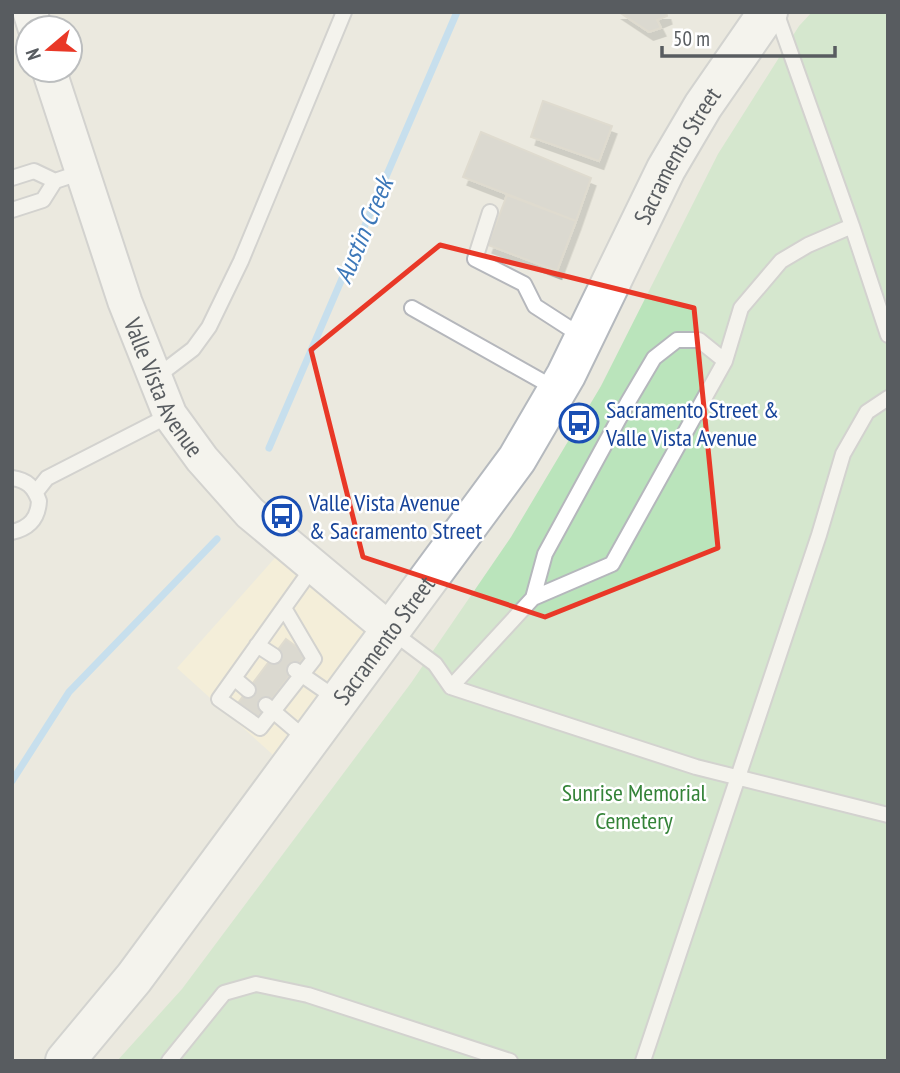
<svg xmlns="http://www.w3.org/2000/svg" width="900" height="1073" viewBox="0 0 900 1073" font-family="'PT Sans Narrow',sans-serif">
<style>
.commercial{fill:#fef4d2}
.green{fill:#bae4bb}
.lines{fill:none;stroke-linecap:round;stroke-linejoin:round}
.stream{stroke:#9bd3ff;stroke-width:7}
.building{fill:#c8c5be;stroke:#d0cabd;stroke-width:2;filter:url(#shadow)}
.service-casing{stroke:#b5b7bc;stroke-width:18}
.tertiary-casing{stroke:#b5b7bc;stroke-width:37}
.secondary-casing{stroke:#b5b9be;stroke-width:42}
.service{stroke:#fff;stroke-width:14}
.tertiary{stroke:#fff;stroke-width:33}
.secondary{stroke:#fff;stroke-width:38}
.marked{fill:none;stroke:#e93827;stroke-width:5;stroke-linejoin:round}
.labels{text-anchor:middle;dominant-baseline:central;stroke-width:5;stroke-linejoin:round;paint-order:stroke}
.street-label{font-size:24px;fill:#585c60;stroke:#fff}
.transit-label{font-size:24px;fill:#164399;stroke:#fff;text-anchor:start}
.park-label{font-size:24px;fill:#348338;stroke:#fff}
.water-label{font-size:26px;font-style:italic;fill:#3d78b9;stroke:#fff}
</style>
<defs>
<filter id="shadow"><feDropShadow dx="4.5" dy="8" stdDeviation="0" flood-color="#0004"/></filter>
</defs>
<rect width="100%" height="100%" fill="#ebe9df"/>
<path class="commercial" d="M281,551L376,639L282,763L177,668Z"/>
<path class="green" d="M812,12H888V1061H117L182,989L411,683L511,537L601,386L718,154L799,26Z"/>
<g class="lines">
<path class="stream" d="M269,448L457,12
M12,781L69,692L217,539"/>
</g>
<path class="building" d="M619,12H666L667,16L657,20L661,28L649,32Z
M543,101L612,126L599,161L531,137Z
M481,132L591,178L576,221L463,177Z
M507,195L576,221L557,271L488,245Z
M286,639L306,654L258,717L238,703Z"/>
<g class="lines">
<defs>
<path id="service" d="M776,12L852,226L888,335
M12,178L34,171L55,181
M12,210L43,200L55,181L82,172
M490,212L475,259L524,284L535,306L583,337
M412,308L556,389
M155,378L193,349L209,327L241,261L344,12
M12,478C27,480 34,487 39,501C38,518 30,528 12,532
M36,492L47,478L170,415
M533,598L545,554L628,402L654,358L677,340H699L725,361
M284,608L314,659L260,728L219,699L313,567
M391,631L435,664L451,687L696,767L888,815
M257,645L274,656
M295,670L337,699
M234,678L248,690
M451,687L533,598L612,564L725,361L741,308L781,261L808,245L852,226
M266,705L307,740
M169,1061L224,993L256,984L308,995L510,1061
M643,1061L819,535L843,454L867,412L888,398"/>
<g id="tertiary">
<path d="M30,12L35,28"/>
<path id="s1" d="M49,70L125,302L170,415L202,459L250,513L390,630"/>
</g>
<g id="secondary">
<path id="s2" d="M65,1061L134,978L517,459L566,375L666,169L703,106L768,12"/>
</g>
</defs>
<use href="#service" class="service-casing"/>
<use href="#tertiary" class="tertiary-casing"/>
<use href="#secondary" class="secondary-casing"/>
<use href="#service" class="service"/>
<use href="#tertiary" class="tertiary"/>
<use href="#secondary" class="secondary"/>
</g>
<path d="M0 0H900V1073H0ZM440,245L694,308L718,548L545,617L363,557L311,350Z" fill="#ebe9df" fill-opacity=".55" fill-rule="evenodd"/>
<path class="marked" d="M440,245L694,308L718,548L545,617L363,557L311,350Z"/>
<defs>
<symbol id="bus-ring" viewBox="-11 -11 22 22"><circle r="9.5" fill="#fff" stroke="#1a4fb4" stroke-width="1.5"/><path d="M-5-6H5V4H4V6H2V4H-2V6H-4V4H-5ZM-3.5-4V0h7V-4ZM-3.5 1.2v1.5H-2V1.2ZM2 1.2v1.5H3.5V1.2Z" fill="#1a4fb4"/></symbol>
</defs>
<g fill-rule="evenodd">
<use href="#bus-ring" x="557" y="401" width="44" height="44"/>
<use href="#bus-ring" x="260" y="494" width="44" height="44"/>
</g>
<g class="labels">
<g class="street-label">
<text stroke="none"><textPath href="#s2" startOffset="1096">Sacramento Street</textPath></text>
<text stroke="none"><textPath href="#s1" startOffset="338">Valle Vista Avenue</textPath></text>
<text stroke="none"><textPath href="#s2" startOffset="528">Sacramento Street</textPath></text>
</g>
<g class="transit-label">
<text x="606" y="409">Sacramento Street &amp;<tspan x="606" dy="28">Valle Vista Avenue</tspan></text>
<text x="309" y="502">Valle Vista Avenue<tspan x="309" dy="28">&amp; Sacramento Street</tspan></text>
</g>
<g class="park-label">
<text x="634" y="792">Sunrise Memorial<tspan x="634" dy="28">Cemetery</tspan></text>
</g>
<g class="water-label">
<text transform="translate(363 230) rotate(-67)">Austin Creek</text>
</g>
</g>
<rect width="900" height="1073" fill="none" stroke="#585c60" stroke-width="28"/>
<g transform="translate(49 49) rotate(251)"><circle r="33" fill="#ffffff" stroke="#bcbebf" stroke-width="2"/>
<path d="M0-5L12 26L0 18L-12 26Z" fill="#e93827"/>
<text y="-10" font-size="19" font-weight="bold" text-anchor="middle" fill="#585c60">N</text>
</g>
<path d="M662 46v10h173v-10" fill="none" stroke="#585c60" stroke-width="3.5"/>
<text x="673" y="46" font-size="21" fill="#585c60" stroke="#ffffff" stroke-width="5" paint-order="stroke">50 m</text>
</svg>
